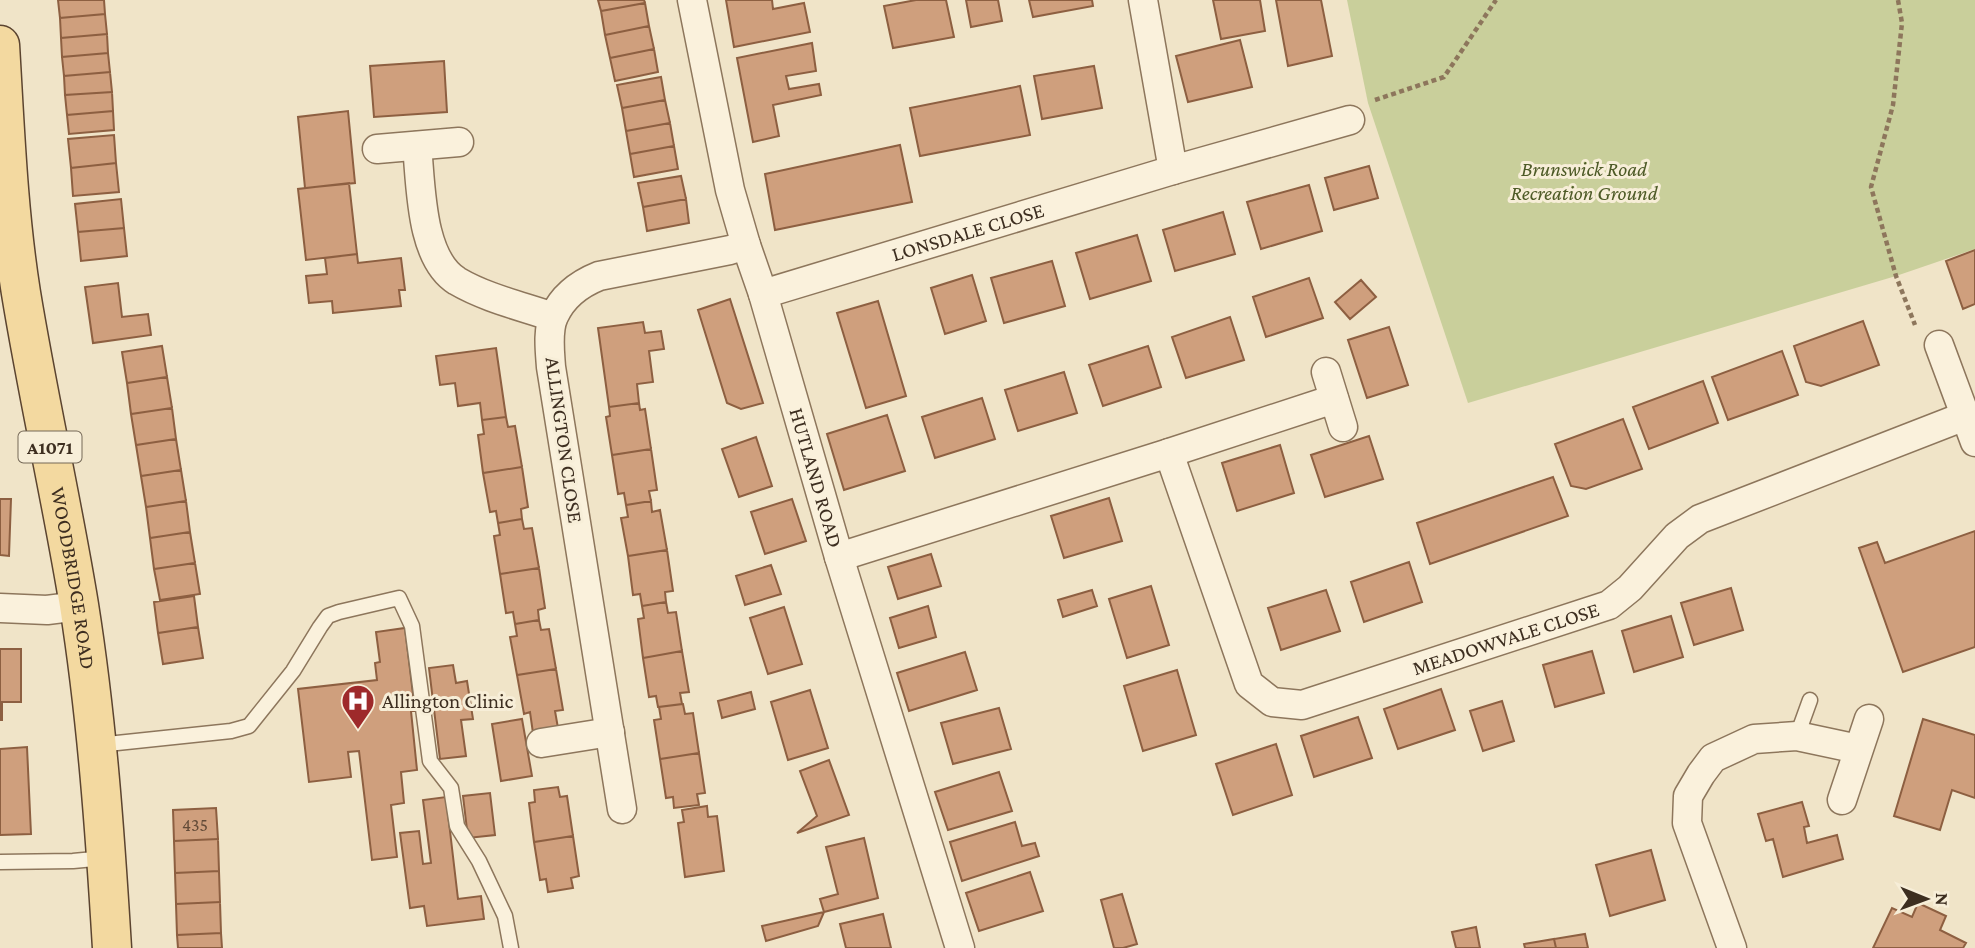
<svg xmlns="http://www.w3.org/2000/svg" width="1975" height="948" viewBox="0 0 1975 948" font-family="'Crimson Pro',serif">
<style>
.green{fill:#c9cf9b}
.building{fill:#cf9f7d;stroke:#8d5f41;stroke-width:2}
.lines{fill:none;stroke-linecap:round;stroke-linejoin:round}
.service-casing{stroke:#8d765c;stroke-width:17}
.minor-casing{stroke:#8d765c;stroke-width:31}
.primary-casing{stroke:#5b4430;stroke-width:41}
.path{stroke:#8d765c;stroke-width:4.5;stroke-dasharray:5 3.5;stroke-linecap:butt}
.service{stroke:#faf1dc;stroke-width:14}
.minor{stroke:#faf1dc;stroke-width:28}
.primary{stroke:#f3d9a0;stroke-width:38}
.labels{text-anchor:middle;dominant-baseline:central;stroke-width:6;stroke-linejoin:round;paint-order:stroke}
.number-label{font-size:18px;fill:#624a37}
.shield{fill:#f7eed8;stroke:#756857;stroke-width:2}
.shield-label{font-size:19px;font-weight:bold;fill:#3d2e20}
.park-label{font-size:21px;font-style:italic;fill:#4d5a26;stroke:#f7eed8}
.street-label{font-size:21px;fill:#3d2e20;stroke:#f7eed8}
.poi-label{font-size:21px;fill:#3d2e20;stroke:#f7eed8;text-anchor:start}
</style>
<rect width="100%" height="100%" fill="#f0e4c8"/>
<path class="green" d="M1347,0H1975V249L1896,276L1468,403L1368,103Z"/>
<path class="building" d="M58,0H104L105,14L60,18Z
M598,0H644L645,3L601,11Z
M726,0H772L773,9L804,3L810,32L734,47Z
M916,0H946L954,37L893,48L884,6Z
M966,0H998L1002,21L971,27Z
M1029,0H1092L1093,6L1033,17Z
M1213,0H1260L1265,31L1221,39Z
M1276,0H1321L1332,56L1288,66Z
M645,3L649,26L605,35L601,11Z
M105,14L107,34L61,38L60,18Z
M649,26L654,49L610,58L605,35Z
M107,34L108,53L62,57L61,38Z
M1240,40L1252,87L1188,102L1176,56Z
M812,43L816,71L786,76L789,89L819,84L821,95L773,105L779,136L753,142L737,58Z
M654,49L658,72L615,81L610,58Z
M108,53L110,72L64,76L62,57Z
M444,61L447,112L374,117L370,66Z
M1094,66L1102,108L1042,119L1034,76Z
M110,72L112,92L65,95L64,76Z
M661,77L665,100L622,108L617,85Z
M1020,86L1030,135L920,156L910,108Z
M112,92L113,111L67,115L65,95Z
M665,100L670,123L626,131L622,108Z
M113,111L114,130L69,134L67,115Z
M348,111L355,183L305,188L298,117Z
M670,123L674,146L630,154L626,131Z
M114,135L116,163L71,168L68,139Z
M900,145L912,202L775,230L765,174Z
M674,146L678,169L634,177L630,154Z
M116,163L119,192L73,196L71,168Z
M1369,166L1378,198L1334,210L1325,178Z
M681,176L686,199L643,207L638,183Z
M349,183L357,254L306,260L298,189Z
M1309,185L1322,231L1261,249L1247,202Z
M121,199L124,228L78,232L75,204Z
M686,199L689,223L647,231L643,207Z
M1223,212L1235,254L1175,271L1163,230Z
M124,228L127,256L81,261L78,232Z
M1137,235L1151,281L1090,299L1076,253Z
M1975,250V304L1963,309L1946,261Z
M357,254L358,263L401,258L405,290H399L401,306L333,313L332,301L309,303L306,276L327,274L325,258Z
M1052,261L1065,306L1004,323L991,278Z
M972,275L986,321L945,334L931,288Z
M1309,278L1323,318L1266,337L1253,297Z
M1361,280L1376,297L1350,319L1335,302Z
M118,283L122,317L148,314L151,335L93,343L85,287Z
M730,299L763,403L741,409L727,403L698,310Z
M878,301L906,396L866,408L837,313Z
M1230,317L1244,360L1186,378L1172,337Z
M1863,321L1879,365L1821,386L1806,382L1794,346Z
M643,322L645,333L661,331L664,349L649,351L653,382L637,384L639,403L609,407L598,328Z
M1389,327L1408,385L1367,398L1348,340Z
M162,346L167,377L127,383L122,352Z
M1148,346L1161,387L1103,406L1089,365Z
M496,348L506,417L482,420L480,403L458,406L455,383L440,385L436,356Z
M1782,351L1798,395L1728,420L1712,377Z
M1064,372L1077,413L1018,431L1005,390Z
M167,377L172,408L131,414L127,383Z
M1703,381L1718,423L1649,449L1633,407Z
M982,398L995,439L935,458L922,417Z
M639,403L640,410L645,409L651,449L612,455L606,417L610,416L609,407Z
M172,408L176,439L136,445L131,414Z
M887,415L905,471L844,490L827,434Z
M506,417L508,427L515,426L522,467L483,473L478,435L484,434L482,420Z
M1623,419L1642,469L1586,489L1571,486L1555,444Z
M1369,436L1383,479L1325,497L1311,455Z
M756,437L772,486L739,497L722,449Z
M176,439L181,470L141,476L136,445Z
M1280,445L1294,493L1237,511L1222,463Z
M651,449L657,490L649,491L651,501L626,505L624,493L618,494L612,455Z
M522,467L528,507L521,509L522,519L498,523L496,511L490,512L483,473Z
M181,470L186,501L146,507L141,476Z
M1553,477L1568,516L1430,564L1417,523Z
M1109,498L1122,541L1064,558L1051,516Z
M0,499H11L9,556L0,555Z
M792,499L806,541L765,554L751,512Z
M186,501L190,532L150,538L146,507Z
M651,501L652,512L660,510L667,550L628,556L621,518L628,517L626,505Z
M522,519L524,529L532,528L539,568L500,574L494,536L500,535L498,523Z
M1975,531V647L1903,672L1859,548L1877,542L1885,563Z
M190,532L195,563L154,569L150,538Z
M667,550L673,591L665,592L666,602L642,606L640,594L633,595L628,556Z
M931,554L941,586L898,599L888,567Z
M1409,562L1422,602L1364,622L1351,582Z
M195,563L200,594L160,600L154,569Z
M771,565L781,594L745,605L736,576Z
M539,568L545,608L538,610L539,620L515,624L513,612L506,613L500,574Z
M1151,586L1169,645L1127,658L1109,599Z
M1731,588L1743,630L1694,645L1681,603Z
M1092,590L1097,606L1063,617L1058,600Z
M1326,590L1340,631L1281,650L1268,608Z
M194,596L198,627L158,633L154,602Z
M666,602L668,613L676,612L682,651L643,658L638,619L644,618L642,606Z
M928,606L936,637L899,648L890,618Z
M784,607L802,664L768,674L750,618Z
M1671,616L1683,657L1634,672L1622,631Z
M539,620L541,630L549,629L556,669L517,675L510,637L517,636L515,624Z
M198,627L203,658L163,664L158,633Z
M405,628L415,711H411L417,770L401,772L404,803L391,805L397,857L372,860L359,751L348,752L351,777L309,782L298,689L377,680L375,663L380,662L376,632Z
M0,649H21V702H2V720H0Z
M682,651L689,692L680,693L682,704L658,707L656,696L649,697L643,658Z
M1592,651L1604,693L1555,707L1543,665Z
M965,652L977,690L909,711L897,673Z
M453,665L456,683L467,681L473,719L461,720L466,756L440,759L429,668Z
M556,669L563,710L555,711L558,728L533,733L530,712L524,714L517,675Z
M1177,670L1196,735L1143,751L1124,686Z
M1441,689L1455,730L1398,749L1384,709Z
M810,690L828,748L788,760L771,702Z
M751,692L755,709L722,718L718,701Z
M1502,701L1514,741L1483,751L1470,711Z
M683,704L685,714L693,713L699,753L660,759L654,720L661,719L659,707Z
M999,708L1011,749L953,764L941,723Z
M1358,717L1372,758L1314,777L1301,736Z
M522,719L532,776L501,781L492,724Z
M1923,719L1975,735V798L1952,790L1940,830L1894,816Z
M1276,744L1292,795L1233,815L1216,764Z
M27,747L31,834L0,835V749Z
M699,753L705,793L697,794L699,805L674,808L673,797L666,798L660,759Z
M829,760L849,815L797,833L817,816L800,771Z
M999,772L1012,811L948,830L935,792Z
M558,787L560,797L567,796L573,836L534,842L529,803L535,802L534,790Z
M490,793L495,835L468,838L463,796Z
M446,797L458,899L481,896L484,919L427,926L424,906L410,908L400,833L419,831L423,864L431,863L423,800Z
M1802,802L1809,826L1804,827L1807,843L1837,835L1843,859L1783,877L1773,839L1766,841L1758,814Z
M707,806L708,817L717,816L724,871L685,877L678,823L684,822L682,810Z
M216,808L218,839L174,841L173,810Z
M1015,822L1022,846L1035,843L1039,856L962,881L950,842Z
M573,836L579,876L571,878L573,888L548,892L546,879L540,880L534,842Z
M864,838L878,898L824,912L820,899L838,894L826,847Z
M218,839L219,871L175,873L174,841Z
M1651,850L1665,900L1610,916L1596,865Z
M219,871L220,902L176,904L175,873Z
M1030,872L1043,911L979,931L966,893Z
M1122,894L1137,944L1123,948H1114L1101,900Z
M220,902L221,933L177,935L176,904Z
M1918,903L1946,916L1940,930L1966,943L1963,948H1873L1892,908L1912,917Z
M824,912L818,926L766,941L762,926Z
M883,914L891,948H846L840,924Z
M1476,927L1480,948H1456L1452,932Z
M221,933L222,948H178L177,935Z
M1585,934L1588,948H1556L1554,939Z
M1554,939L1556,948H1525L1524,944Z"/>
<g class="lines">
<defs>
<path id="service" d="M1797,736L1810,700
M98,745L231,731L249,726L293,671L320,627L328,616L339,612L399,598L412,626L430,761L451,788L457,826L479,861L505,916L511,948
M0,862L73,861L105,858"/>
<g id="minor">
<path id="s1" d="M692,0L730,190L746,245L763,294L839,557L960,948"/>
<path d="M1143,0L1173,170"/>
<path d="M417,146C421,185 420,258 457,281C486,298 521,306 553,317"/>
<path d="M377,149L459,142"/>
<path id="s2" d="M763,294L1173,170L1350,120"/>
<path d="M1939,345L1975,442"/>
<path d="M1326,372L1343,427"/>
<path d="M1169,453L1334,399"/>
<path id="s3" d="M839,557L1169,453L1249,684L1272,702L1302,705L1609,605L1630,588L1677,536L1700,519L1965,416"/>
<path d="M0,608L47,610L79,606"/>
<path d="M541,743L610,732"/>
<path d="M1842,800L1869,719"/>
<path d="M622,809L551,367C550,352 547,330 554,316C563,296 579,284 599,276L730,250L746,245"/>
<path d="M1732,948L1687,823L1688,796L1701,774L1713,758L1754,739L1797,736L1858,749"/>
</g>
<g id="primary">
<path id="s4" d="M0,45C5,128 8,211 21,293C38,397 62,501 79,605C97,719 105,833 112,948"/>
</g>
</defs>
<use href="#service" class="service-casing"/>
<use href="#minor" class="minor-casing"/>
<use href="#primary" class="primary-casing"/>
<path class="path" d="M1898,0L1902,23L1893,105L1871,187L1896,276L1915,325
M1375,100L1444,77L1496,0"/>
<use href="#service" class="service"/>
<use href="#minor" class="minor"/>
<use href="#primary" class="primary"/>
</g>
<defs>
<symbol id="hospital-pin" viewBox="-11 -11 22 30"><path d="M0 17L-7.5 6A9.5 9.5 0 1 1 7.5 6Z" fill="#9e2a2b" stroke="#f7eed8"/><path d="M-5-5h3v3.5h4V-5h3V5h-3V1.5h-4V5h-3Z" fill="#fff"/></symbol>
</defs>
<g fill-rule="evenodd">
<use href="#hospital-pin" x="339" y="682" width="38" height="52"/>
</g>
<g class="labels">
<g class="number-label">
<text x="195" y="825">435</text>
</g>
<rect class="shield" x="18.5" y="431.5" width="63" height="31" rx="5"/>
<g class="shield-label">
<text x="50" y="447">A1071</text>
</g>
<g class="park-label">
<text x="1584" y="169">Brunswick Road<tspan x="1584" dy="24">Recreation Ground</tspan></text>
</g>
<g class="street-label">
<text stroke="none"><textPath href="#s2" startOffset="214">LONSDALE CLOSE</textPath></text>
<text transform="translate(564 440) rotate(82)">ALLINGTON CLOSE</text>
<text stroke="none"><textPath href="#s1" startOffset="494">HUTLAND ROAD</textPath></text>
<text stroke="none"><textPath href="#s4" startOffset="539">WOODBRIDGE ROAD</textPath></text>
<text stroke="none"><textPath href="#s3" startOffset="864">MEADOWVALE CLOSE</textPath></text>
</g>
<g class="poi-label">
<text x="382" y="701">Allington Clinic</text>
</g>
</g>
<g transform="translate(1926 899) rotate(91)" stroke="#f7eed8" stroke-width="5" paint-order="stroke">
<path d="M0-5L12 26L0 18L-12 26Z" fill="#3d2e20"/>
<text y="-10" font-size="19" font-weight="bold" text-anchor="middle" fill="#3d2e20">N</text>
</g>
</svg>
